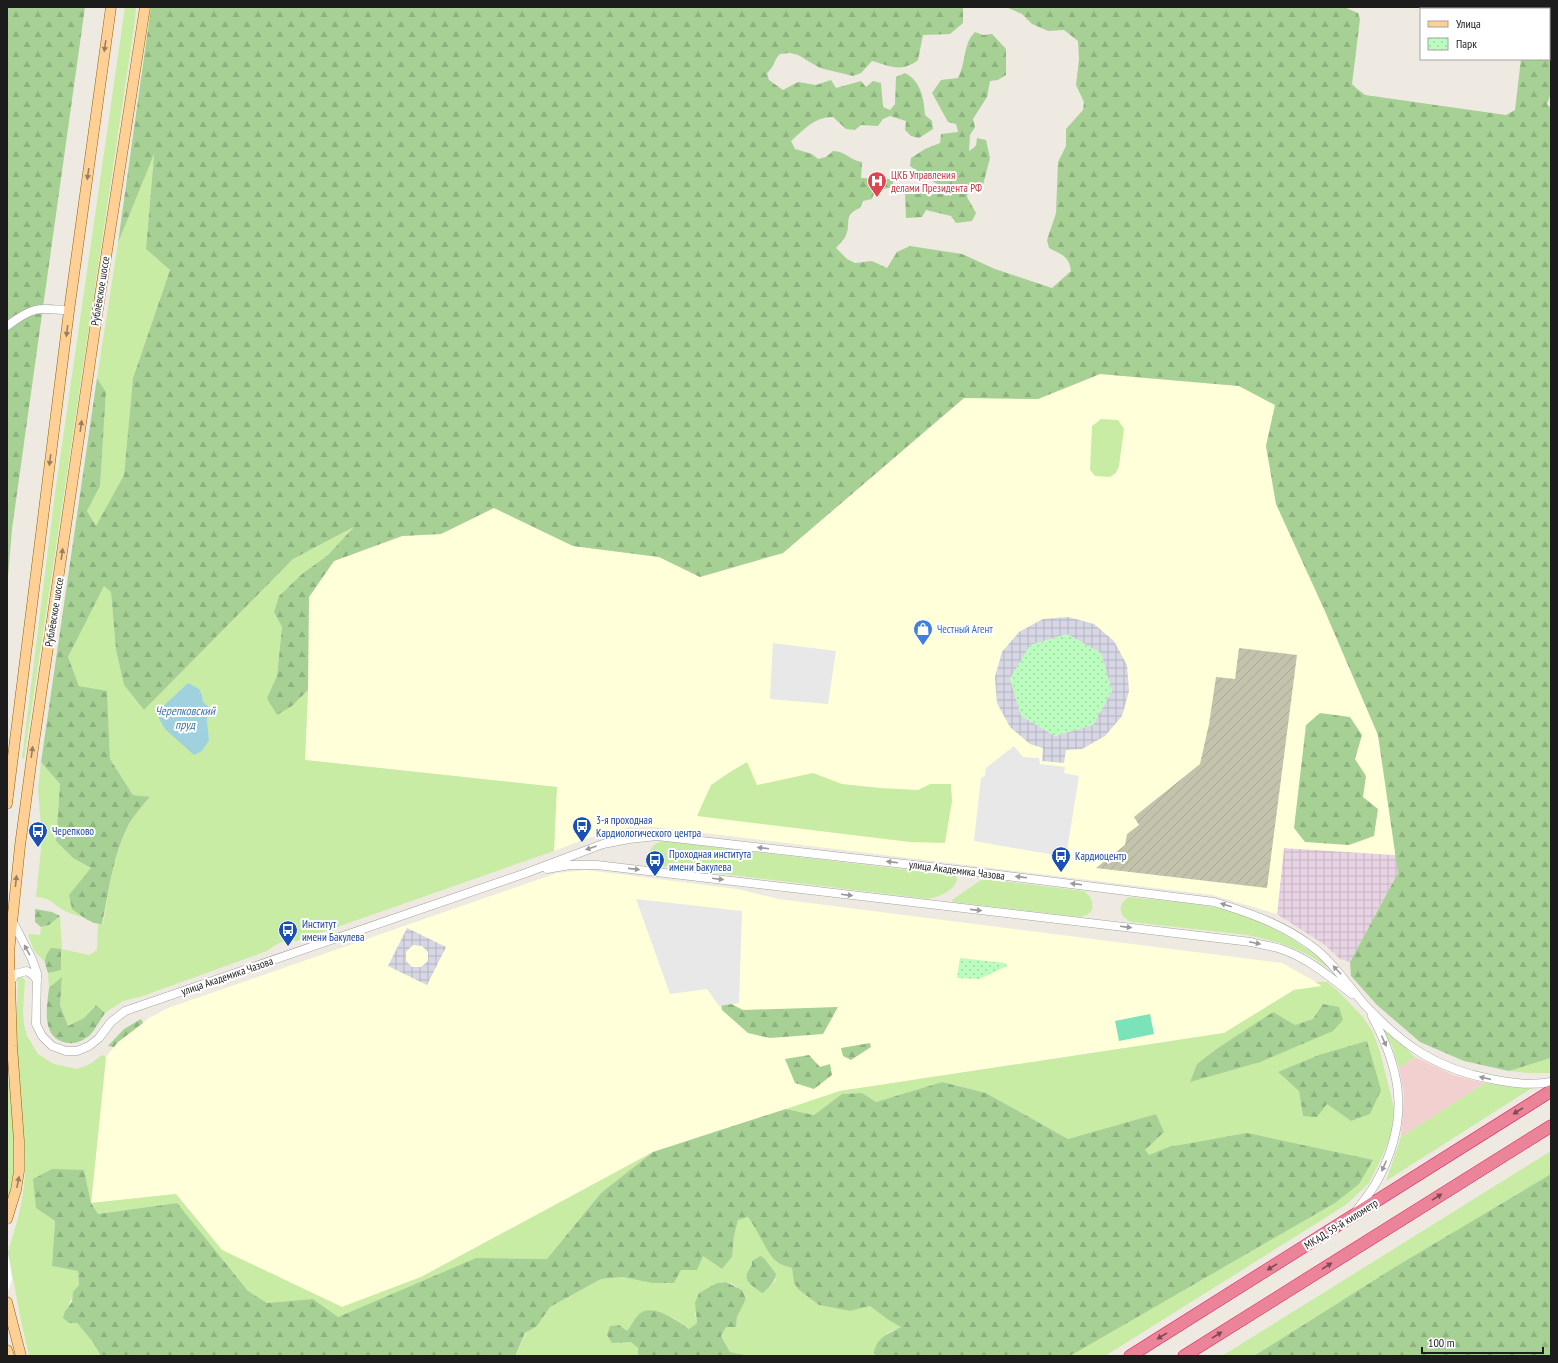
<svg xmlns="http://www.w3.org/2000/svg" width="1558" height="1363" viewBox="0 0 1558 1363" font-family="'PT Sans Narrow',sans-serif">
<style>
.commercial{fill:#f1d0cf}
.industrial{fill:url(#industrial-grid)}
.education{fill:#ffffda}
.construction{fill:url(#construction-furrows)}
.grass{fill:#c8eca4;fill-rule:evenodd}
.forest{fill:url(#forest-firs)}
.park{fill:url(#park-dots)}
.pitch{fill:#7ae3b9}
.parking{fill:#e8e8e8}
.plaza{fill:url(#plaza-grid);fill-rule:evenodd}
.water{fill:#9fd1df}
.pier{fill:#fff}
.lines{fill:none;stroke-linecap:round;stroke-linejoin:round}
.minor-casing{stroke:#a3a3a3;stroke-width:9}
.major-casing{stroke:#956200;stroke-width:11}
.highway-casing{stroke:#e11a60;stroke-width:13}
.minor{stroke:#fff;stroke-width:8}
.major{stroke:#ffd096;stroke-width:10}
.highway{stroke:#eb8498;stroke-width:12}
.oneway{fill:#997f5f}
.oneway2{fill:#999}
.oneway3{fill:#794b54}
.labels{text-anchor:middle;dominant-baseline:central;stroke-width:4;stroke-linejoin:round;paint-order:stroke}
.health-label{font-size:11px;fill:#be3a42;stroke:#fff;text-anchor:start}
.street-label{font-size:11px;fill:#1c1c1c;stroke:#fff}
.shop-label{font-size:11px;fill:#366cbe;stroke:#fff;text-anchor:start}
.transit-label{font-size:11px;fill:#164399;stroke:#fff;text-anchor:start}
.water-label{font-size:12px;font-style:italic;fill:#4177a9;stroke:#fff}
</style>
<defs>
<pattern id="industrial-grid" width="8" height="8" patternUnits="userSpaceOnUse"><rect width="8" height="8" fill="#e8d3e4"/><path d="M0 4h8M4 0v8" fill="none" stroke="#c6b5c3"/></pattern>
<pattern id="construction-furrows" width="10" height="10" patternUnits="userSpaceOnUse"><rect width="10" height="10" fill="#c3c3ad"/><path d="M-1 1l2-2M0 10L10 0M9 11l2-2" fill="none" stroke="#a7a794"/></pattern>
<pattern id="forest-firs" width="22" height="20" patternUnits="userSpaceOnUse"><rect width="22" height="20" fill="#a6d094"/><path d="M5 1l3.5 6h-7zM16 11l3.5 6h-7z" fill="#8eb27f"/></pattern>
<pattern id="park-dots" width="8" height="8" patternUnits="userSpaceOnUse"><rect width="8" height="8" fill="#bbfcbf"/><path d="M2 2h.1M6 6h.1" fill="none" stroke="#a0d7a4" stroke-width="1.8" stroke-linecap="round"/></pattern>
<pattern id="plaza-grid" width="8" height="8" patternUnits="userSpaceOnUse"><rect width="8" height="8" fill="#d6d6e4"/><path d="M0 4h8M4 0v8" fill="none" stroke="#b7b7c3"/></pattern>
</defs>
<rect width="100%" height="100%" fill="#efeae1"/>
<path class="commercial" d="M1415,1057L1453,1075L1485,1083L1401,1137L1404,1094L1399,1068Z"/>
<path class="industrial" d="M1284,848L1396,855L1398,873L1350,962L1340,959L1325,945L1277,914Z"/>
<path class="education" d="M1100,374L1239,386L1275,405L1266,446L1276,504L1324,609L1378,735L1396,855L1284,848L1277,914L1213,895L655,827H629L585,839L554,851L556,787L305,760L308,690V597L334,561L403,536L441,534L494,508L573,546L659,557L700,577L783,553L964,398L1038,399Z
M586,870L737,889L778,899L1282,963L1323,986L1294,990L1224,1033L840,1091L786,1109L653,1152L421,1277L342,1307L222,1250L176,1194L91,1203L106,1057L118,1042L149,1018L168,1008L557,873Z"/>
<path class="construction" d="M1239,648L1297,655L1267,888L1096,868L1125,845L1127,834L1139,825L1134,817L1200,764L1209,724L1216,677L1235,679Z"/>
<path class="grass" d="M125,7H136L135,21L24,759L22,758L55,493Z
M154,152L146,249L170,270L133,378L124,475L96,526L87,511L100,486L106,392L97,378L118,243Z
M1101,419L1118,420L1124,429L1119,466L1116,473L1110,477L1095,476L1090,470L1092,426Z
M355,527L328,555L302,574L279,596L274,612L282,626L277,676L267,698L292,706L308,690L305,760L557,787L554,851L297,941C286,938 276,944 267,951L140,997L123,1001L105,1013L95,1005L84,1018L68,1026L60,1005L62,978L49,988L48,973L61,969L45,956V962L34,951L28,935L30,934L40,935L41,927L49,925L60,916L62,949L89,955L97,950L98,924H103C109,891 113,854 129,825C134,815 142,806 150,797L133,795L110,759L107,692L79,686L68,657L104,585L111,592L116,650L124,685L144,710L293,559ZM188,683L202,692L203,702L209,707L207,721L209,740L182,690Z
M41,762L60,784L56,841L73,858L91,868L72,909L83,918C77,915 71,914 65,911C52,905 54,898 36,897L42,839L38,789Z
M747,762L757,785L813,773L842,784L880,788L918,790L930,784H951L952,801L945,843L910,842L697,816L711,785L730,772Z
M662,841L952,875L956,876L957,879C955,891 938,897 928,899L658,866C646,857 647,846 662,841Z
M987,879L1083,891C1091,896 1093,900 1092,910L1087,915L1080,917L953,902L952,900L981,880Z
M1129,897C1161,901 1195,902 1226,910C1263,921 1298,939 1327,965L1326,967C1303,948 1275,941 1247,935L1131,922C1118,916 1117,904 1129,897Z
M18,976L22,977L25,980L23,1011L24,1024L27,1036L38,1054L54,1064L77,1069L90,1064L102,1055L106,1057L91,1203L176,1194L222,1250L342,1307L421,1277L653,1152L601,1193L547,1259L476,1258L338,1317L313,1299L267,1303L248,1291L177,1203L98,1214L91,1203L84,1170L36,1208L55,1221L52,1266L78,1271L79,1285C72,1294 72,1301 65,1311L69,1322L77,1323L93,1342L101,1356H29L20,1316L8,1252L18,1218L22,1199L25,1176L24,1132L20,1103L16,1028Z
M1315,982H1327L1338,991L1362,1016L1373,1032L1380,1052L1394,1108L1392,1133L1381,1159L1369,1183L1347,1204L1322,1220L1105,1356H1070L1335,1203L1169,1147L1149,1156L1145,1150L1156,1114L1068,1139L986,1093L942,1082L876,1102L862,1093L842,1094L814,1115L786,1109L840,1091L1224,1033L1294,990L1322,986ZM1313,1019L1190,1082L1197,1064ZM1278,1072L1370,1114L1351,1121L1327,1104L1303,1116L1299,1091Z
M1384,1027L1415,1057L1399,1068L1392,1046L1382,1029Z
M7,1048L8,1075L14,1134V1166L13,1192L7,1202Z
M1551,1058V1073H1529L1509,1071Z
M1485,1083L1518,1088H1532L1386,1181L1401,1137Z
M1551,1151V1174L1395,1267L1254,1356H1222Z
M748,1217L757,1228L765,1245L776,1262L792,1268L794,1283L799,1290L819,1305L850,1311L870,1306L887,1319L902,1327L887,1333L874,1353L877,1356H748L730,1352L721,1335L725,1327H736L737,1317L746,1299L742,1290C738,1288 731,1282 726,1282C708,1280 701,1302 695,1314L697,1323L689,1329L674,1318L665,1315H637L627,1331L631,1342L638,1348V1356H515L526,1333L537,1325L550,1307L601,1279L623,1277L652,1283L681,1270L703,1256L722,1269L732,1257L734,1236L738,1220ZM760,1256L764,1258L776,1280L766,1291L751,1286L747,1272L752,1265V1261Z"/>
<path class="forest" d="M7,7H85L24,443L12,529L7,589Z
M151,7H963V23L950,34L923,35L918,60C901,73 890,66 872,61L861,73L853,76L820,68L798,55L790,53L780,54C773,61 775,66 767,73L769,80L783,90L798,82L816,85L831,80L836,88L861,81L866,87L873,81L881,83L883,107L890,110L895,104L896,77L905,73C921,81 924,99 925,115L932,121L933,129L919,138L911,136L905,130L906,121L890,116L883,119L878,126L861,125L855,130L846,129L833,117C814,117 805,129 791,141L795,149L812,154L818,159L826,157L833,151C846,151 849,160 862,162L861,178L893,179V187L875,191L872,199L863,201L860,208C842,215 852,222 846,235C845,239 839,244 836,248L847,259L855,263L872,261L887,268L897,252L910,246L962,254L995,269L1052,288L1071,271C1069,256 1062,255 1049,248L1047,240L1056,213L1058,162L1066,146V129L1083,110L1084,102L1076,85L1079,59L1078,41L1064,30L1048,31L1032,24L1022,14L1006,7H1344L1358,13L1360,19L1352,84L1356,88L1365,95L1506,115L1515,110L1521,59H1549V40L1551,41V93L1547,104L1551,109V1058L1509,1071L1464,1061L1420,1042L1377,1005L1351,976L1350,962L1398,873L1378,735L1324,609L1276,504L1266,446L1275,405L1239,386L1100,374L1038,399L964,398L783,553L700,577L659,557L573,546L494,508L441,534L402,536L334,561L309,597L308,690L292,706L277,715L267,698L277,676L282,627L274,612L279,596L302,574L328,555L354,527L293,559L144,710L124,685L116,650L111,592L104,586L68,657L79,686L107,691L110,759L133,795L150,797C142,806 135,814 129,824C113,854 109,891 102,924C91,924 81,916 72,909L69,895L91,868L73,858L56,841L60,784L41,762L97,378L106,392L100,486L87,511L96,526L124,475L133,378L170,270L146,249L154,154L118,243Z
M975,32L983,35L992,34L1006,49V75L998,80L990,81L987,97L973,119L975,127L970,135L969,151L976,146L977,138L986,140L990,158L983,185L975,183L968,188L967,197L976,213L972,221L956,223L951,216L926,210L922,217L906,218L905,193L918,184L929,197L936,192L937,184L910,166L911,158L925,149L940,143L941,134L958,132L956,124L948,122L932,93L941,80L958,78C966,64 963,43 975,32Z
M1320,713L1350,717L1362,735L1355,759L1366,776L1363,797L1378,809L1374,836L1349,845L1305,842L1294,828L1306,725Z
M35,909L52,912L60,916L49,925L41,927L35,922Z
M51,948L61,949V970L48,973C44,961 43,959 51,948Z
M62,977L60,1005L68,1026L84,1018L96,1005L105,1013C100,1020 95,1030 89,1036C80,1042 74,1045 63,1042C41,1035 47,1006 49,988Z
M720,998L743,1010L838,1007L823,1034L770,1038L748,1033L722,1010Z
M1323,1004L1339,1007L1343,1020L1333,1031L1260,1062L1190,1082L1197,1064L1218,1048L1273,1012L1295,1025L1313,1019Z
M141,1019L143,1023L118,1042L114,1047L108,1046L124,1029Z
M1367,1041L1381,1090L1370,1114L1351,1121L1327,1104L1317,1117L1303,1116L1299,1091L1278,1072L1319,1055Z
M870,1043L871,1047L851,1060L843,1056L841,1048Z
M809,1055L820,1067L830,1064L832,1075L814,1089L795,1083L785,1059Z
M942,1082L986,1093L1068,1139L1156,1114L1164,1132L1145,1150L1149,1155L1169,1147L1247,1133L1373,1160L1359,1184L1335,1203L1070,1356H877L874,1353C877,1336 889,1334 901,1327L887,1319L870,1306L850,1311L819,1305L799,1290L794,1283L792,1268C787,1266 781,1265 777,1262C768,1256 757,1228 748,1217L738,1220L734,1236L732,1257L722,1269L703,1256L697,1270H681L674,1283H652L623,1277L601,1279L550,1307L537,1326L525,1333L515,1356H101L93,1342L77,1323H69L63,1318L65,1311L72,1302L73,1292L79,1285L78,1271L52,1266L55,1221L36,1208L33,1179L52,1169L84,1170L91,1203L98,1214L177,1203L248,1291L267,1303L313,1299L338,1317L476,1258L547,1259L601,1193L653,1152L786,1109L814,1115L842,1094L862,1093L876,1102Z
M1551,1174V1356H1254L1395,1267Z
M760,1256L764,1258L776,1274C775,1281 768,1290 762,1293C750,1284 740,1280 752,1265V1261Z
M726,1282L742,1290L746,1299L737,1317L736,1327H726L721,1336L730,1352L748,1356H638V1348L631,1342L612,1343L607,1335L610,1326L619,1325L627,1331C631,1326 634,1319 638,1315C651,1301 678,1321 689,1329L697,1323L695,1303L699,1293L717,1283Z"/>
<path class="park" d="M1067,634L1101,653L1112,691L1093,725L1055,736L1021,716L1010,679L1030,645Z
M960,958L1005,963L1007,966L979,979L957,978Z"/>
<path class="pitch" d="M1150,1014L1154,1034L1119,1041L1115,1021Z"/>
<path class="parking" d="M773,643L836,651L828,704L770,699Z
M1014,746L1023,757L1039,758L1040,764L1065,767L1064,773L1079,776L1066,857L974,841L981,778L985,776L986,768Z
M636,899L742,911L739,1003L719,1006L707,989L670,994Z"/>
<path class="plaza" d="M1068,617L1094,624L1114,641L1127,665L1129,691L1122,716L1105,736L1082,749L1066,750L1064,763L1042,761L1043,748L1030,744L1010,727L997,703L995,677L1002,652L1019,632L1043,619ZM1067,634L1101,653L1112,691L1093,725L1055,736L1021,716L1010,679L1030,645Z
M407,928L446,947L427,985L388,966ZM413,945L422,946L428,952V961L421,967H412L406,961V952Z"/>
<path class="water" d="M188,683C199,689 202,688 203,702L209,707L207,721L209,740L202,751L194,755L165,729L156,713Z"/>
<path class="pier" d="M7,1249L12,1279L7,1294Z"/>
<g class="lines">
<defs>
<path id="minor" d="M7,326C32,307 38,307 69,311
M547,869L570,865H597L1251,942C1261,945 1272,946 1281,949C1308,958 1330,977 1352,994
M12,920L32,959L37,973L36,1024L42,1036L52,1046L66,1051H77L89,1046L99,1038L111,1022L125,1011L526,873L603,844L629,839L657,836L975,872L1214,902C1247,912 1282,924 1310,945C1333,961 1347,985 1365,1005C1402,1045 1437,1069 1491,1079C1512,1083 1530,1086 1551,1082
M10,983L15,974L27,971L33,975L37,980
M1356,1211C1363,1202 1370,1193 1376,1183C1409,1123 1404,1075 1372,1016"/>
<path id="major" d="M7,804L69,311L111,7
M7,1219L16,1190L19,1171V1141L12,1046L9,952L20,846L33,749L97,315L145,7
M7,1302L21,1356
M7,1350L9,1356"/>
<path id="highway" d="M1130,1356L1551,1091
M1184,1356L1551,1126"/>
</defs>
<use href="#minor" class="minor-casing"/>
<use href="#major" class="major-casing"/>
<use href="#highway" class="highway-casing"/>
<use href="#minor" class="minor"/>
<use href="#major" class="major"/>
<use href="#highway" class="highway"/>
</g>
<defs><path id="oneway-solid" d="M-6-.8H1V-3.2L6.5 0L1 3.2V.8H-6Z"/></defs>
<g class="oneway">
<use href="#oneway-solid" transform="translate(105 46) rotate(98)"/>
<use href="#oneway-solid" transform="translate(88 174) rotate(98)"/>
<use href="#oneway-solid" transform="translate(67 331) rotate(97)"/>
<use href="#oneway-solid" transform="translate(81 426) rotate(-82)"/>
<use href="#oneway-solid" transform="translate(50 460) rotate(97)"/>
<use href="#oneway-solid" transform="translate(62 554) rotate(-82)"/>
<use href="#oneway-solid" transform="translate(32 752) rotate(-82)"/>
<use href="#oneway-solid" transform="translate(16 881) rotate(-84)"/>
<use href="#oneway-solid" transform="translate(18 1182) rotate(-79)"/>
</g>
<g class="oneway2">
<use href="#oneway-solid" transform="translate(591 848) rotate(161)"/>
<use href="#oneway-solid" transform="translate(763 848) rotate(-173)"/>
<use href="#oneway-solid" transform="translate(892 862) rotate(-173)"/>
<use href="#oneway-solid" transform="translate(634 869) rotate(6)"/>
<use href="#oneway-solid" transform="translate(1021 877) rotate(-173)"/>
<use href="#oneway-solid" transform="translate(718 879) rotate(7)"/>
<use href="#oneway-solid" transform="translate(1076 884) rotate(-173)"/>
<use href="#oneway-solid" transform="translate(847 895) rotate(7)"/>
<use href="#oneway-solid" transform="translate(1226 905) rotate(-163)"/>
<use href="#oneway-solid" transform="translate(976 910) rotate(6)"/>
<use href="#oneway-solid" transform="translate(1126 927) rotate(7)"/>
<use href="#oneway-solid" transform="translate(1255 943) rotate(12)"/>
<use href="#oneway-solid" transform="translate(27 950) rotate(-119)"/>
<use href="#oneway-solid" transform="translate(1337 970) rotate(-134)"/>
<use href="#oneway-solid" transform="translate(1384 1041) rotate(66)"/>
<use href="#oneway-solid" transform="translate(1485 1078) rotate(-167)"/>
<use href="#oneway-solid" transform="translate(1384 1166) rotate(114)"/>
</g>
<g class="oneway3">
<use href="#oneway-solid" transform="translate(1518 1111) rotate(148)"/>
<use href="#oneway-solid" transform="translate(1437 1197) rotate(-32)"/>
<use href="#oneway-solid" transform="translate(1327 1266) rotate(-32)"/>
<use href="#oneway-solid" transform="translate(1272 1267) rotate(148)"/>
<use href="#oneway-solid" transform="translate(1217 1335) rotate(-32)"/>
<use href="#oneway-solid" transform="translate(1162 1336) rotate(148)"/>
</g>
<defs>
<symbol id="hospital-pin" viewBox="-11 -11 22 30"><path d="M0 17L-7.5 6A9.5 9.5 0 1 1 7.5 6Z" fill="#e0444e" stroke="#fff"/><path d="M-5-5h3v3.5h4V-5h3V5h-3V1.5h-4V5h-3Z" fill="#fff"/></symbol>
<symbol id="shop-pin" viewBox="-11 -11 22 30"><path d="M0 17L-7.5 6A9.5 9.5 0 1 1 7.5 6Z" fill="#3f7fe0" stroke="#fff"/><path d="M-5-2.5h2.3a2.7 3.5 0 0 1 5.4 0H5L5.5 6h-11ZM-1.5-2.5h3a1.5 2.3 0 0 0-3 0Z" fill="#fff"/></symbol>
<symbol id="bus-pin" viewBox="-11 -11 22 30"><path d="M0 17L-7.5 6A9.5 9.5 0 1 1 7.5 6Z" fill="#1a4fb4" stroke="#fff"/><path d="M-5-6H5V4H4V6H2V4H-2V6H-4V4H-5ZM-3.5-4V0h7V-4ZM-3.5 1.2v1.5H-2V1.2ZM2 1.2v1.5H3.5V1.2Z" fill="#fff"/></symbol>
</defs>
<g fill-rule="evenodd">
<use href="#hospital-pin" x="866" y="170" width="22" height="30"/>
<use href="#shop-pin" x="912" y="618" width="22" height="30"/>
<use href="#bus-pin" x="571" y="815" width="22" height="30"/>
<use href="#bus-pin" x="27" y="820" width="22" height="30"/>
<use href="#bus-pin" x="1050" y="845" width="22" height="30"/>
<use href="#bus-pin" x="644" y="849" width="22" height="30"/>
<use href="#bus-pin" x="277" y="919" width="22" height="30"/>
</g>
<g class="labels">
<g class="health-label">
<text x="891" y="175">ЦКБ Управления<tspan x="891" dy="13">делами Президента РФ</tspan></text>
</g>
<g class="street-label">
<text transform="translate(100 291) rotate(-81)">Рублёвское шоссе</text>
<text transform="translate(54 612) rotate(-81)">Рублёвское шоссе</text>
<text transform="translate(957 870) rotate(7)">улица Академика Чазова</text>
<text transform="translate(227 976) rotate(-19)">улица Академика Чазова</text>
<text transform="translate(1341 1224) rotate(-32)">МКАД, 59-й километр</text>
</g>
<g class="shop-label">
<text x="937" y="629">Честный Агент</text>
</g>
<g class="transit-label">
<text x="596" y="820">3-я проходная<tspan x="596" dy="13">Кардиологического центра</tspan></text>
<text x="52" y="831">Черепково</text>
<text x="669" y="854">Проходная института<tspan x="669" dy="13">имени Бакулева</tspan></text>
<text x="1075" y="856">Кардиоцентр</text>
<text x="302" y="924">Институт<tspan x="302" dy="13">имени Бакулева</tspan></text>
</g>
<g class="water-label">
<text x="185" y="710">Черепковский<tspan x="185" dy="14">пруд</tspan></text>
</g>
</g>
<rect width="1558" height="1363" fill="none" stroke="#1c1c1c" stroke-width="16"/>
<rect x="1420" y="8" width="130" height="52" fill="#ffffff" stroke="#a4a4a4"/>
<rect x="1428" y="21" width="20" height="6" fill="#ffd096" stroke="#a4a4a4"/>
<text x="1456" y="28" font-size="12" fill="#1c1c1c">Улица</text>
<rect x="1428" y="38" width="20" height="12" fill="url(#park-dots)" stroke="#a4a4a4"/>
<text x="1456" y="48" font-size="12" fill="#1c1c1c">Парк</text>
<path d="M1422 1347v6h121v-6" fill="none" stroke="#1c1c1c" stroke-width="2"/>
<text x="1428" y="1347" font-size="12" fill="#1c1c1c" stroke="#ffffff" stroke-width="3" paint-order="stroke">100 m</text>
</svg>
